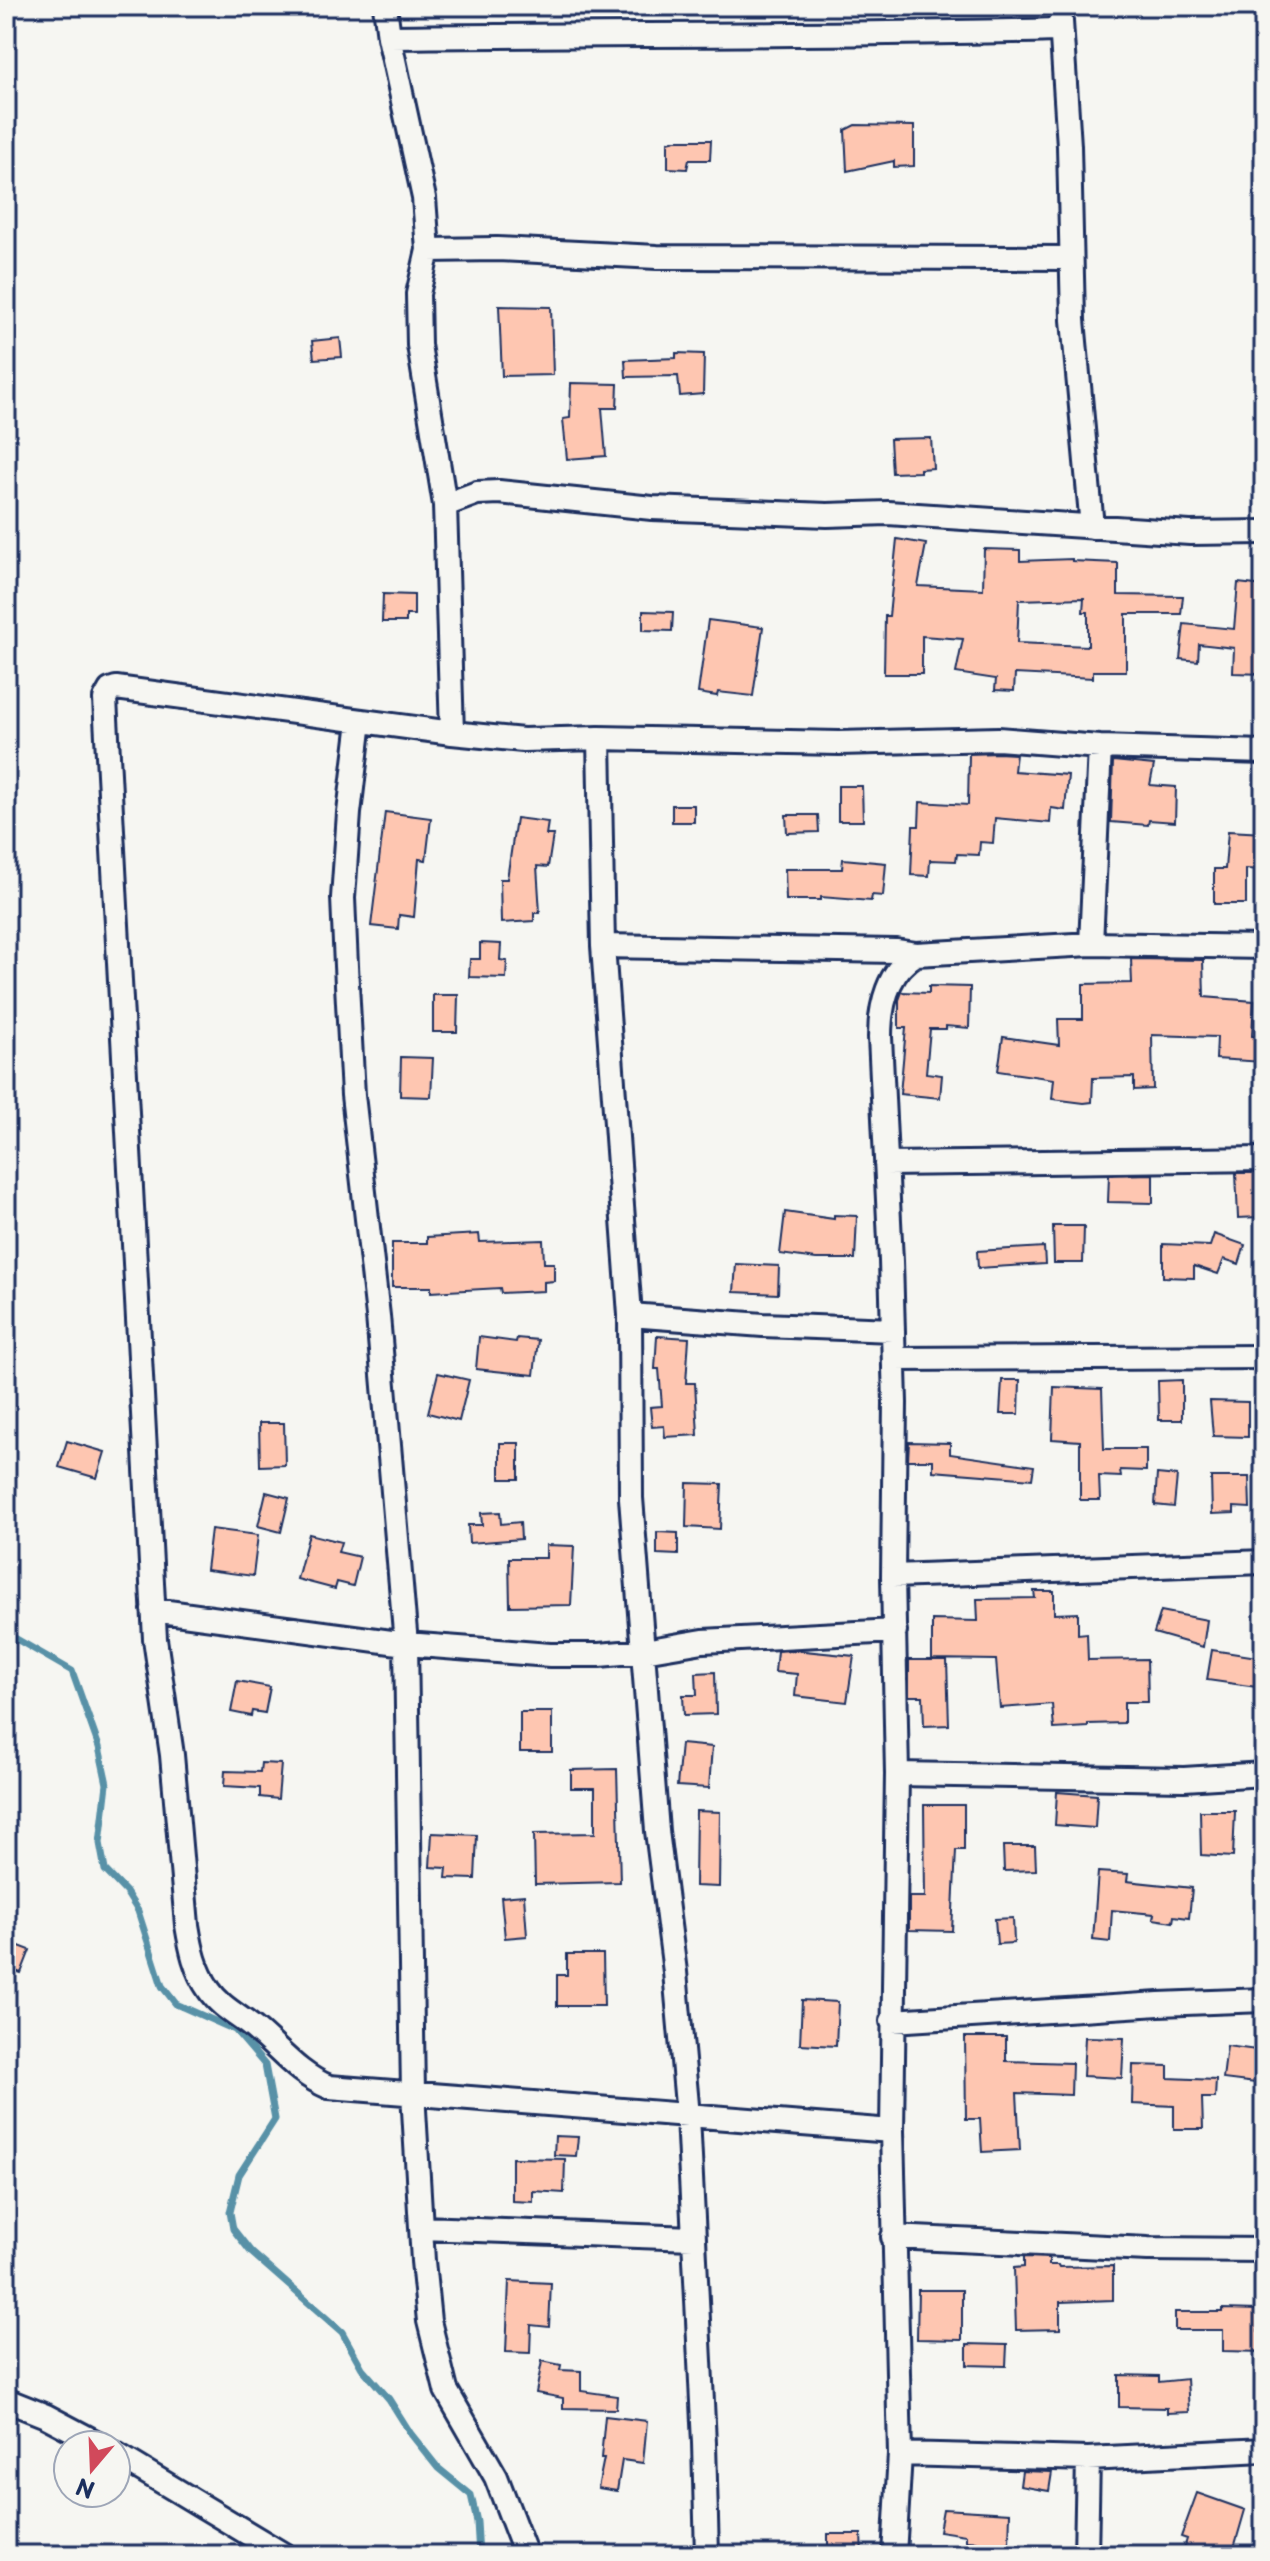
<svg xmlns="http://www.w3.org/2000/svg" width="1270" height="2561" viewBox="0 0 1270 2561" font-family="'Playpen Sans',sans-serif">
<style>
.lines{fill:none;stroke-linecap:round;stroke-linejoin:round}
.stream{stroke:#5891a7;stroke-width:7}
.building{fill:#fec6b1;stroke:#1b2f5e;stroke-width:2;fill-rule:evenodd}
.minor-casing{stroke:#1b2f5e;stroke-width:28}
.minor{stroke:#f6f6f2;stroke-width:22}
</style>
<rect width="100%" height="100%" fill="#f6f6f2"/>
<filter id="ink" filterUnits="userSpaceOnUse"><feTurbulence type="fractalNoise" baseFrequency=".0125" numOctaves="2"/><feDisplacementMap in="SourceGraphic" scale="16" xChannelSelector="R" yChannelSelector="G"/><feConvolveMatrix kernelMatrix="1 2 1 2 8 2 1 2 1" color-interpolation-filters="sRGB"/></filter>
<g filter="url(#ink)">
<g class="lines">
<path class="stream" d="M6,1633L72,1671L99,1747L107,1784L100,1843L105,1870L126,1892L138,1911L162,1986L176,2004L235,2030L265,2065L275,2119L239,2175L230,2212L233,2229L251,2252L342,2332L362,2368L389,2399L411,2434L438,2468L471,2495L477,2522L479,2555"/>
</g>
<path class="building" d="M855,125L914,126V166L894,167V161L847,171L845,130Z
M676,140H711L710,160H689L687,169L668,168V142Z
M499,306L551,307L553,375L502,376Z
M340,338L342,357L314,359L312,341Z
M676,353L704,354L703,394L680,396L678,376L626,377L625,360L676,358Z
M571,383L618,384L617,408H602L606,456L567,459L563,419L570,418Z
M931,438L933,468L920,469V472L892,473L890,439Z
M897,539L926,544L918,586L983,589L984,549L1020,550V561L1072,559V561L1118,563V595L1183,596L1181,614H1126V671H1093V678L1015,674L1014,691L995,690L996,679L956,673L963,639L922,636V674H884L885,616H889ZM1084,598L1083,612H1088V646L1017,643L1019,600Z
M1238,583L1264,586V674L1233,673L1234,648L1199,644L1198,661L1180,659L1184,624L1234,629Z
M383,594L414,595V615H406V622H382Z
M643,611L673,612L672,631L643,630Z
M708,620L763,627L753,696L718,692L717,696L698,693Z
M998,753L1016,754L1014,771L1068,775L1065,810L1051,808L1050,823L995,818L993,843L980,842L979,855L957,854L956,861L930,860L929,876L911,875L913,826H919L920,802L968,805L969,754Z
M1113,761L1154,765L1150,785L1176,787L1175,822L1149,820L1148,825L1111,822Z
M838,786H862L863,821H838Z
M672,805H694V822H672Z
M385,812L431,818L426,860L419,859L414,917L399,915L398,929L371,926Z
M786,815H818L819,832L787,833Z
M516,818L548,822L546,835H553L548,867L537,866L540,913H534V921L501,923L500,879H507Z
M1228,831L1264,833V870L1246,869V904H1214V869H1225Z
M843,859L886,863L883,896L872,895L871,901L821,897V900H786L785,869H842Z
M480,943L501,944L500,960L507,961L506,978L469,977L470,959H480Z
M1131,959L1203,960L1204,997L1254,1001L1252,1036L1264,1037V1062L1216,1059L1217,1037L1152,1035L1153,1089L1134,1090V1077L1093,1078L1092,1102L1084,1103L1052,1099L1054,1079L998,1071L1003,1037L1059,1045L1058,1019H1083V984L1132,983Z
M929,986L970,987L969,1028L946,1026V1029H930L926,1073L942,1075L940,1098L900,1094L906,1028H899V1000L902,992L929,993Z
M433,995H458L457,1032H433Z
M401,1057L433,1058L431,1097L400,1096Z
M1236,1173H1258L1259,1217L1238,1218Z
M1153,1174V1203L1108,1202L1109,1175Z
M785,1212L834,1219V1215L857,1216L855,1259H816L780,1254Z
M1053,1226H1084L1083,1263H1054Z
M479,1234L480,1242L543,1240L544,1263H554V1281L544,1282V1291L501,1293L500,1288L431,1292V1287H392V1243H427V1237Z
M1214,1234L1245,1245L1239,1264L1224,1259L1218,1274L1194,1266V1278L1163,1277V1244L1210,1246Z
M1044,1247L1045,1264L978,1268L977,1251Z
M736,1264L779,1266L778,1294L734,1292Z
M657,1336L689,1338L686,1383H695L698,1435L665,1437L664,1426L652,1427L650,1407L662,1406L659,1369H655Z
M479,1337L516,1342L517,1338L538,1340L534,1375L476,1369Z
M438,1373L469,1380L459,1421L428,1413Z
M1002,1380H1020L1019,1414H1000Z
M1182,1380V1420H1159L1158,1381Z
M1054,1387L1102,1389L1104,1449H1146V1471L1120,1470L1121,1477L1099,1476L1100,1500H1080V1441L1052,1439Z
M1210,1401L1248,1402V1437L1213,1436Z
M259,1423H284L285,1465L260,1466Z
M67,1441L105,1452L97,1478L59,1467Z
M909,1442L950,1443V1454L1034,1466L1032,1479L933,1471V1460H908Z
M500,1443H519V1479H500Z
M1157,1474L1177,1476L1174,1507L1155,1505Z
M1211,1477H1249L1250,1508L1234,1507V1513L1212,1514Z
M687,1483L722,1484L720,1529L686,1527Z
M266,1492L289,1498L281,1532L258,1526Z
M500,1512L501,1524L520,1522L521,1539L469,1543L468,1525H482L481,1513Z
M211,1529L258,1535L253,1576L206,1570Z
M657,1532L678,1533V1555L657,1554Z
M309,1534L341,1542L338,1552L360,1557L353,1586L337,1582L335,1589L297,1579Z
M546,1545L574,1546L571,1605L510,1606L509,1558H546Z
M1034,1591H1054V1614L1078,1613V1634L1087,1633L1088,1660L1147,1659L1148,1702H1124V1723L1088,1724V1727L1054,1729L1052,1704L1000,1708L996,1660L932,1659V1620L978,1621L977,1599L1035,1598Z
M1161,1611L1207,1620L1203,1647L1154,1633Z
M794,1650L854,1656L847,1702L795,1696L797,1674L775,1672L777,1651Z
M1212,1650L1264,1658V1688L1207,1680Z
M909,1660H947L949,1725L924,1726L923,1696H909Z
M715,1672L716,1714L684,1715L683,1695H697L696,1673Z
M237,1681L270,1687L265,1713L252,1711L251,1716L231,1712Z
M520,1712H552V1752H520Z
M681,1744L712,1747L709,1788L677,1786Z
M261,1763L281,1764L278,1799L260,1797V1788L224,1786L225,1771L260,1772Z
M617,1769L620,1882L535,1884L534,1834L595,1833V1788H571V1770Z
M1057,1792L1097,1795L1095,1828L1055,1825Z
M924,1805H964V1850H956L952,1931L909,1930V1897H925Z
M696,1811L720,1812L719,1887L695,1886Z
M1200,1811H1235L1233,1857L1201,1855Z
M432,1833L477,1835L475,1879L446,1878L447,1868L430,1867Z
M1003,1846H1035L1036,1870L1004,1871Z
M1098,1872L1128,1874L1127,1881L1192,1888L1189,1918L1174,1916L1173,1922L1153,1919L1154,1914L1112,1910L1110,1942L1093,1940Z
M524,1895L527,1936L505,1938L501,1897Z
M1013,1918L1014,1943L997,1944L995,1919Z
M6,1941L30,1950L21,1973L6,1968Z
M567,1954H603L604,2006H557V1975H567Z
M802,2000L838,2002L836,2046L800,2044Z
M965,2037H1006V2061L1072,2063L1071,2095L1017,2093L1020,2150L982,2152L980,2119H966Z
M1085,2037L1124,2038L1122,2078L1083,2076Z
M1227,2046L1264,2051V2084L1223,2079Z
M1133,2065L1168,2066V2078L1216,2080L1215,2098H1202L1203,2129H1174V2106L1132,2104Z
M555,2136L578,2137L576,2156L554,2155Z
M512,2158L565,2159L564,2193L533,2191V2202L512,2201Z
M1024,2257L1049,2258V2265H1058L1059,2267L1113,2266V2300L1060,2302V2329L1016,2330L1014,2268L1024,2267Z
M509,2281L551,2283L549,2327L531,2325L530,2353L506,2352Z
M918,2290H962V2340L917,2339Z
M1222,2309L1258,2310V2331H1264V2352L1223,2351V2330H1175V2312H1222Z
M967,2344L1007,2345L1006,2366L967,2365Z
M542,2361L561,2365L560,2370L581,2371V2391L617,2396L616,2409L563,2408V2398L536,2393Z
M1119,2375L1159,2376V2382L1187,2379L1189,2412L1167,2413V2408L1119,2407Z
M605,2416L647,2421L643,2463L622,2460L617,2491L598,2488L604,2458H601Z
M1022,2471L1052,2472L1049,2491L1020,2486Z
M1197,2493L1245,2510L1232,2555H1182L1187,2539L1181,2537Z
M943,2509L1010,2513L1009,2544L966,2541V2535L939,2531Z
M828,2534H861L862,2555H828Z"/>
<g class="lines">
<defs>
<path id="minor" d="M385,6L389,37L424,198L428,250L418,294L419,345L445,505L452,733
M1060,6L1069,146L1073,320L1092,527
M389,37C612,34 836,36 1060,30
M428,250L497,249L657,257L1070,258
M445,505L477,493L499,492L652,508L827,515L888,513L1190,533L1264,532
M360,721L349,813L343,898L346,966L353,1095L378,1316L406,1644L413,2093L423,2261L429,2321L446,2390L496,2477L526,2555
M599,738L603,946L630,1315L631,1498L657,1831L675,1972L688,2116L704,2443L707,2555
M1091,944L1100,747
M603,946L896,951L916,954
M886,1164L1264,1159
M630,1315L763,1325L893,1330
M894,1359L1264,1357
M893,1576L1264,1562
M153,1610L406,1644L550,1655H599L644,1651L703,1641L895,1631
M897,1774L1184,1779L1264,1774
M892,2021L1159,2004L1264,2000
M892,2131L329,2087C298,2074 281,2051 256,2030C240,2016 221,2008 209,1990C195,1970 191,1949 187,1925L172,1755L155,1639L105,699L110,690L116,688L452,733L523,740L599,738L839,743L998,739L1100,747L1264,752
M421,2228L693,2238
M893,2237L1148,2249L1264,2250
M6,2400L46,2416L101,2445
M116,2454L284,2555
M900,2454L1088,2459L1264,2450
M894,2555L900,2454L892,2131L897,1774L893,1576L895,1403L891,1261L880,1037C880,1005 888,971 916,954L1091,944L1264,947
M1086,2555L1088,2459"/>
</defs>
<use href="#minor" class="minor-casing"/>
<use href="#minor" class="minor"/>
</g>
</g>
<rect width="1270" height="2561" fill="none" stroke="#f6f6f2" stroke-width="32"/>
<rect x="16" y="16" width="1238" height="2529" fill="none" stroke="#1b2f5e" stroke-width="3" filter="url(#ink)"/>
<g transform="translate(92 2469) rotate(199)"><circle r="38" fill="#f6f6f2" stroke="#9ea6b7" stroke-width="2"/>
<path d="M0-6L14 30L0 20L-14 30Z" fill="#d1495b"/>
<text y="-12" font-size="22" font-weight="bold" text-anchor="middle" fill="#1b2f5e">N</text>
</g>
</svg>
